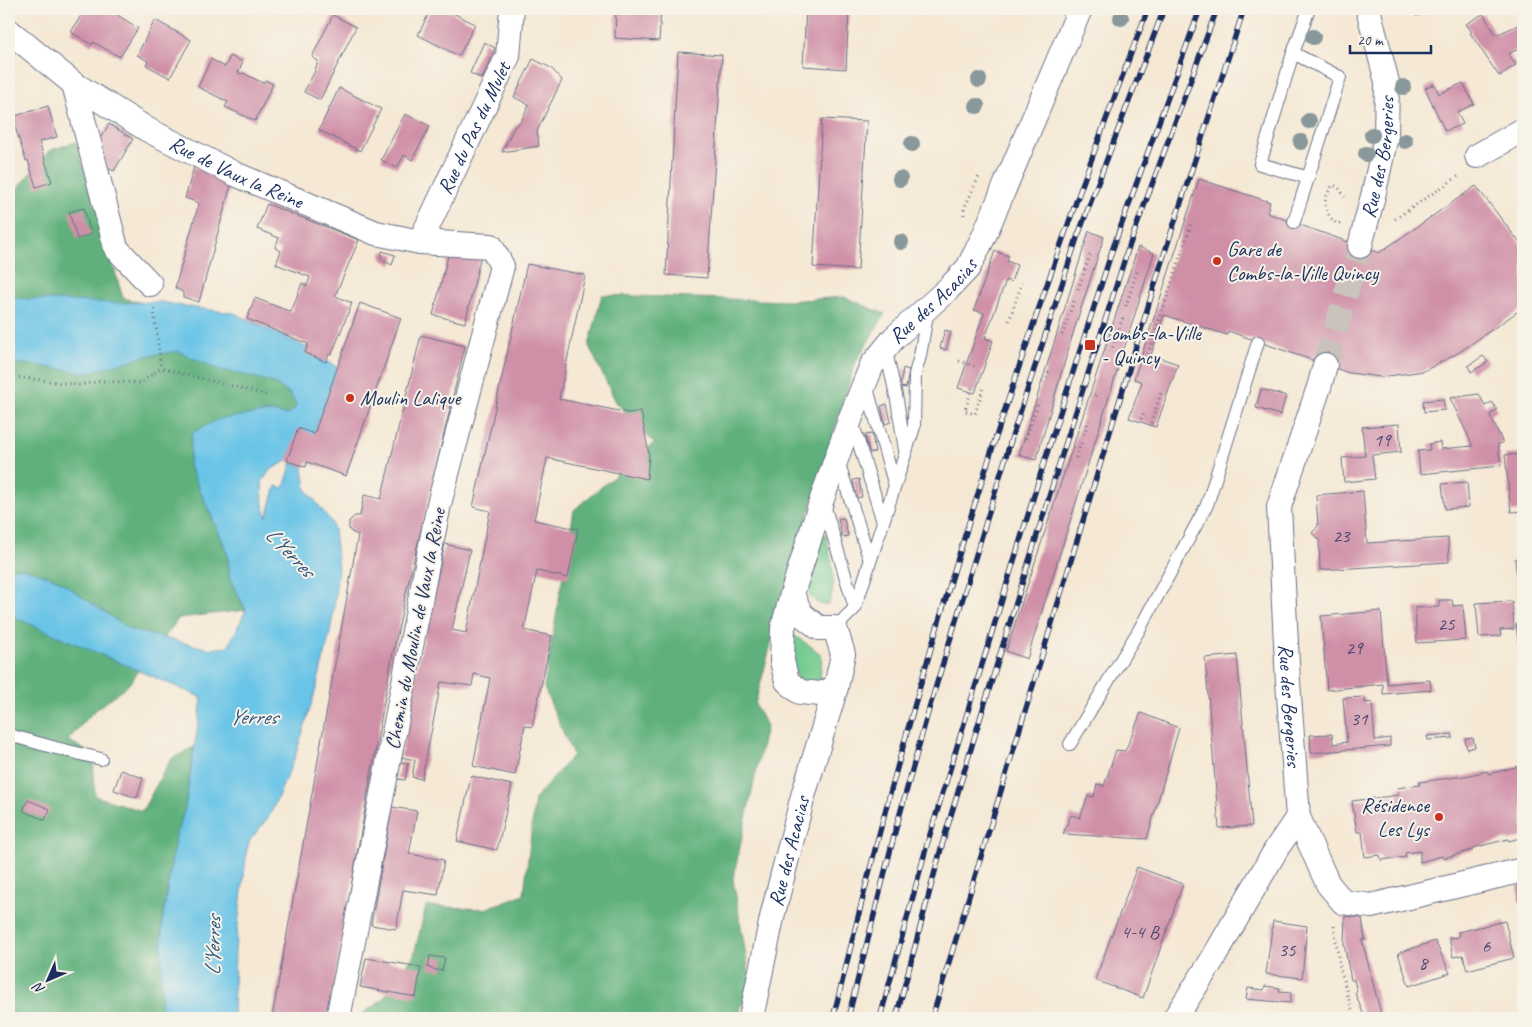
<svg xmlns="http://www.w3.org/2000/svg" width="1532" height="1027" viewBox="0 0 1532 1027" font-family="Caveat,sans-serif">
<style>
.green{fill:#74cc91;stroke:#487e78}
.forest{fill:#5fb07b;stroke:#3d706c}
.water{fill:#69c4e7;stroke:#427aa2}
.building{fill:#cf8fa7}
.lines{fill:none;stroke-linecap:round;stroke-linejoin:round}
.minor-tunnel{stroke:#c9c3bc;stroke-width:24;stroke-dasharray:24 12;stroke-linecap:butt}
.service-casing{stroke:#677087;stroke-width:14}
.minor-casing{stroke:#677087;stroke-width:26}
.path{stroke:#677087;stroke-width:3;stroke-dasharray:1 4;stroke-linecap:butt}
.service{stroke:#fff;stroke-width:12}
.minor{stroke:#fff;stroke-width:24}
.rail-casing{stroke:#1b2f5e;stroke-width:5.5}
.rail{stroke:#f7f3e8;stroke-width:4;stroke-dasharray:11;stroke-linecap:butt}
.tree{fill:#89989a}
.poi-dot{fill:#c8321e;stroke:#f7f3e8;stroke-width:2}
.labels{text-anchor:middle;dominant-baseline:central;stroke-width:4;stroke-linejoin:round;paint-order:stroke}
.number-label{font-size:19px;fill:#484770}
.street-label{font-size:21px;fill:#1b2f5e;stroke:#f7f3e8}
.poi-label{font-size:21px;fill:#1b2f5e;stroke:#f7f3e8;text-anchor:start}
.water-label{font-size:22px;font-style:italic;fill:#2e5480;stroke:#f7f3e8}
</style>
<rect width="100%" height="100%" fill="#f7f3e8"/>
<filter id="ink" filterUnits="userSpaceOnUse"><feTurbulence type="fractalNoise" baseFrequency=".02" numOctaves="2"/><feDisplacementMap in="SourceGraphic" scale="10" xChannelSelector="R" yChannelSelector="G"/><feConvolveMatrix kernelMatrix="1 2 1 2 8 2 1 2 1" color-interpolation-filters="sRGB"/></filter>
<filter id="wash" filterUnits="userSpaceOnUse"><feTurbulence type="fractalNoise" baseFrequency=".0096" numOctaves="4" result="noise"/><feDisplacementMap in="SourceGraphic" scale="20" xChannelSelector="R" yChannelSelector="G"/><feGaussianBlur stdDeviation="1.12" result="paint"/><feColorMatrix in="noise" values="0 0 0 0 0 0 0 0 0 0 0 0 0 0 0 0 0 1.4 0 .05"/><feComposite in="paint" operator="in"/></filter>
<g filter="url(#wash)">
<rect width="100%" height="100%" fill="#f5e8d4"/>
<path class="green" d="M824,533L826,535C830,556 838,583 829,603L824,605C792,598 815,554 822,534Z
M793,634C803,643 814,646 822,657L820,678L816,683L799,680L792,667Z"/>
<path class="forest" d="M76,142L123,298L212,321L254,377L274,383L290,394L297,406L288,415L270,412L189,466L221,537L228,555L230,579L246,610L179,618L129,684L92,713L68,740L93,755L95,796L142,811L171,759L194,747L185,808L175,840L162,923L161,1018H9V197L51,150Z
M602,295L788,301L844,297L885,314L855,363L784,595L755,704L766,726L733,879L750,979L738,1018H357L383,999L414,955L426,906L485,909L524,894L535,799L573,755L544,688L574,510L654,443L616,402L589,346Z"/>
<path class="water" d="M9,298L114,303L162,302L182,306L234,313L307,348L305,353L326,362L327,361L338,368L314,434L287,461L270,470L262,482L263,505L267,517L276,486L284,488L292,462L303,467L306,489L332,523L334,530L338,568L334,607L330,633L316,689L295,757L270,815L250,840L247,849L235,950L233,1018H161L162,923L175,840L185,808L202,699L198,696L9,615V568H22L57,579L130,630L210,649L228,647L246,610L230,579L228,555L221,537L189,466L192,433L219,419L270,412L288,415L297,406L290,394L274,383L254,377L217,369L178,351L145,356L87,373L27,364H9Z"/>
<g id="blocks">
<path class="building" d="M85,9H108L138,28L120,57L93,42L92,45L71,32Z
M431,9H445L475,24L459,56L418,35Z
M616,9H661L659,41L615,38Z
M806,9H849L846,69L803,66Z
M1413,9H1435L1416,16Z
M1483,14L1496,35L1523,23V47L1508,54L1516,65L1499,76L1470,33L1472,32L1466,24Z
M333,15L356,27L320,100L304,92L314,73L318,61L312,57Z
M155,20L191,40L170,78L146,65L148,61L137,55Z
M484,42L495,48L482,79L470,73Z
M678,52L722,55L707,278L666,275Z
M230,56L243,62L238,73L242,74L243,73L263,83L265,80L273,84L255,121L225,107L228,102L198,87L211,59L225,67Z
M533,59L551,68L562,80L537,131L539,146L502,152L514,127L521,121L529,105L514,97Z
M1463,83L1474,104L1457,112L1463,124L1445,131L1425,88L1434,84L1439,94Z
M339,88L381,109L360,151L319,130Z
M48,106L57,137L39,142L52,182L36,187L28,160L26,161L12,117Z
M405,114L430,126L412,160L404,155L397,168L381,160Z
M822,119L867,121L858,270L813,267Z
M109,124L133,139L114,171L107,168L99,140Z
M194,167L232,181L199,302L183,297V292L175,288L199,203L185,198Z
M1199,179L1270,202L1267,213L1379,253L1476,186L1523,247V308L1458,353L1424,371L1381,377L1349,373L1228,331L1227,335L1164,315L1151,355L1178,364L1167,395L1156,427L1129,418L1142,382L1134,379Z
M267,204L359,240L335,296L352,303L332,354H329L326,362L305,353L308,344L247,319L255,298L291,312L302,283L307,286L310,277L276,264L281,251L275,248L279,238L257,229Z
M84,208L91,234L77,239L69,212Z
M1089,231L1104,237L1074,330L1036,460L1019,455Z
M1138,247L1154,253L1027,659L1006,651Z
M450,248L481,255L465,323L433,315Z
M382,251L395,255L392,265L384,261L381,257Z
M995,251L1009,256L1007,261L1017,265L1011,282L1006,280L985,338L993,341L975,393L958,388L984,313L974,310Z
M527,264L585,275L559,399L629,413L641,411L649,455L647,479L547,458L534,520L578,529L568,578L537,571L524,630L552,636L532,727L525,725L515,775L473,766L490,678L474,674L472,686L441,682L422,779L412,777L415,760L401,757L416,673L445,544L470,550L452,630L466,633L490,511L473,507Z
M360,303L401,318L346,476L307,462L306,467L287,461L298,428L314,434Z
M945,330L951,332L946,350L940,348Z
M421,335L465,346L405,597L390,668L328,1018H272L358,535L351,532L349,529V521L355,516H360L364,495L381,499Z
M1483,356L1488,362L1471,372L1468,366Z
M903,368L909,370L906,388L900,387Z
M1261,389L1286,396L1280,415L1256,408Z
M1479,394L1485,406L1492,402L1497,410L1490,415L1503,443L1498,444L1501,466L1420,474L1418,451L1430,450L1429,444L1440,442L1441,449L1473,446L1450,398Z
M1443,399L1445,410L1424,412L1423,401Z
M887,404L891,422L885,424L881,406Z
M1399,424L1401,452L1372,455L1375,479L1344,482L1342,458L1365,456L1362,427Z
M872,434L875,452L869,453L865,435Z
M1523,454V511L1511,512L1505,455Z
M859,479L862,497L856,498L853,480Z
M1467,482L1469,507L1445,509L1442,484Z
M1363,491L1367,543L1448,538L1449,562L1320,570L1319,539L1312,533L1318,526L1316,495Z
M844,518L848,536L842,537L838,519Z
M1523,555V663H1521L1516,624H1521L1515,559Z
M1439,600H1452L1453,606L1463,605L1466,640L1417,643L1415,608L1439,607Z
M1512,601L1514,629L1500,630L1501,636L1479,637L1476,603Z
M1381,611L1387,684L1430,680L1431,690L1383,694V684L1327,690L1321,616Z
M1237,655L1252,826L1219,828L1205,658Z
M1365,697V703L1372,702L1375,740L1390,738V746L1311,753L1310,735L1332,734L1333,744L1347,742L1343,698Z
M1141,713L1179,728L1147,839L1063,834L1071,815L1080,818L1088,796L1094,797L1097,784L1104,786L1116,750L1125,751Z
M1452,734L1453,738L1428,740L1427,736Z
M1473,738L1475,747L1467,749L1465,739Z
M400,762L408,763L405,780L397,779Z
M1519,766L1520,768L1523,767V837L1509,841L1508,839L1473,848V850L1443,858L1442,856L1420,862V851L1405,853L1406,857L1381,860L1380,855L1365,857L1362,832H1357L1352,801L1399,795L1397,788L1420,785L1419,782L1465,776L1487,771L1489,774Z
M121,770L143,778L137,798L114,790Z
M471,776L512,785L497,850L457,841Z
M28,800L50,809L45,820L23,811Z
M392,807L417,811L409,854L444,860L438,895L403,890L396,929L371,925Z
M1137,867L1183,884L1143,998L1095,980Z
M1523,884V902H1519L1518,885Z
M1345,916L1362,918L1365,940H1362L1382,1018H1365L1355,993L1357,992L1354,980H1351L1344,944Z
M1273,921L1307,926L1302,978L1266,974Z
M1505,921L1514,958L1467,970L1463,955L1453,957L1449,938L1459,937L1458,932Z
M1520,926H1523V962H1521Z
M1435,941L1450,973L1409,986L1398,953Z
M430,956L445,958L442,971L428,968Z
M366,958L421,967L416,997L360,987Z
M1265,986L1280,988L1279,992L1291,993L1290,1003L1246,999L1248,988L1264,990Z"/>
</g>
</g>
<g filter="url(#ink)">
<use href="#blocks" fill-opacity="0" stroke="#677087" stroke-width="1"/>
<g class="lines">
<path class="minor-tunnel" d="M1325,365L1360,246"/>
<defs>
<path id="service" d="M1293,53L1340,77L1294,222
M1309,178L1260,164L1293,53L1309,9
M885,347L897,400L905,450
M866,385L895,486
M852,421L883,522
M838,461L870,561
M824,505L855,608
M835,628L855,608L914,427L915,374L920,356L928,309
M9,735L56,748L101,759
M1070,744L1139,630L1207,505L1258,342"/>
<g id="minor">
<path id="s1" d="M9,31L74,84L148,130L235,174L376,233L420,242L491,246L502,266L439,504L338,1018"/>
<path d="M74,84L116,248L150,284"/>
<path d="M1477,156L1523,130"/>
<path id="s2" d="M420,242L508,56L512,9"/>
<path id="s3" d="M1360,246L1374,192L1386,136L1387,82L1368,9"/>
<path id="s4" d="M1325,365L1320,384L1279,507L1288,682L1298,817L1328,884L1343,902L1371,906L1523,870"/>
<path d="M792,594L783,628L782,661L787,681L800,692L821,694L836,687"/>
<path id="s5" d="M751,1018L773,913L803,796L836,687L843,654L835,628H819L801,614L792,594L822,499L851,417L872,365L894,338L949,288L968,268L984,236L1080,9"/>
<path d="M1175,1018L1211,962L1277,848L1298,817"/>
</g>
</defs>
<use href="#service" class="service-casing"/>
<use href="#minor" class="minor-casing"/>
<path class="path" d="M964,215V209L980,174
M1395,219L1460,175
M1340,223L1337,224C1322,211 1322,200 1333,185L1338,187L1345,197
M1078,289L1090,255
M1126,306L1137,271
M154,309L161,368
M1009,321L1022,283
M1062,335L1074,301
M1111,352L1123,317
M1148,354L1191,224L1194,225
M959,361L974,366
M9,376L79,385L102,381L140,383L161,368L267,395
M1047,378L1049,371
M972,388L965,411L975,414L983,389
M1095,396L1097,393
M1141,419L1144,412
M1151,423L1161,393
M1026,439L1039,401
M1076,458L1089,420
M1334,926L1340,968L1354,1018"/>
<use href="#service" class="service"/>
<use href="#minor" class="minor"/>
<defs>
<path id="rail" d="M833,1018C849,955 864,891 881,827C955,550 1044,277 1148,9
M848,1018L895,832L929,709L1011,440L1077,238L1164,9
M880,1018L928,841L1047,453L1113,248L1200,9
M896,1018L942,845L979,722L1061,458L1127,252L1217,9
M932,1018L1161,264L1244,9"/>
</defs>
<use href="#rail" class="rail-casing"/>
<use href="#rail" class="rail"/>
</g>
<g class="tree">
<circle cx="1121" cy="18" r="8"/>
<circle cx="1313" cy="37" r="8"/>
<circle cx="979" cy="80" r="8"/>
<circle cx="1403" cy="87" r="8"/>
<circle cx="977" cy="106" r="8"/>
<circle cx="1309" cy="121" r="8"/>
<circle cx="1372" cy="135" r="8"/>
<circle cx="1405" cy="141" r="8"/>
<circle cx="1301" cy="142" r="8"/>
<circle cx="912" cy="144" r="8"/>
<circle cx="1366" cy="154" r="8"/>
<circle cx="900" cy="179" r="8"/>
<circle cx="901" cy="242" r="8"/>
</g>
</g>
<g class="poi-dot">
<circle cx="1217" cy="261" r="5"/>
<rect x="1084" y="339" width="12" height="12" rx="2.5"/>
<circle cx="350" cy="398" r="5"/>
<circle cx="1439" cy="817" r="5"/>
</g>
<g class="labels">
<g class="number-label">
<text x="1382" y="440">19</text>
<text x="1341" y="536">23</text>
<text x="1446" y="624">25</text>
<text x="1354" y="648">29</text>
<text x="1359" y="719">31</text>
<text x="1140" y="932">4-4 B</text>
<text x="1486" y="946">6</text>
<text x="1287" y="950">35</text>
<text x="1423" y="963">8</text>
</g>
<g class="street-label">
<text stroke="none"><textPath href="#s2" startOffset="126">Rue du Pas du Mulet</textPath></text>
<text stroke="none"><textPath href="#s3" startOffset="91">Rue des Bergeries</textPath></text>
<text stroke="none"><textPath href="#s1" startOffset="269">Rue de Vaux la Reine</textPath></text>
<text stroke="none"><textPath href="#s5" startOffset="795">Rue des Acacias</textPath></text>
<text transform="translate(415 629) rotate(-79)">Chemin du Moulin de Vaux la Reine</text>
<text stroke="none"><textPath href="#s4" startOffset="348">Rue des Bergeries</textPath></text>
<text stroke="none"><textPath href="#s5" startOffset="171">Rue des Acacias</textPath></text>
</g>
<g class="poi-label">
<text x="1227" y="249">Gare de<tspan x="1227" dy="24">Combs-la-Ville Quincy</tspan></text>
<text x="1101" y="333">Combs-la-Ville<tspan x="1101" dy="24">- Quincy</tspan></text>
<text x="360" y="398">Moulin Lalique</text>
<text x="1429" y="805" text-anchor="end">Résidence<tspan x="1429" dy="24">Les Lys</tspan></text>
</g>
<g class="water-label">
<text transform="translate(290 552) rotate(46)">L'Yerres</text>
<text x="253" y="717">Yerres</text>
<text transform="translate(213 946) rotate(-89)">L'Yerres</text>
</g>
</g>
<rect width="1532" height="1027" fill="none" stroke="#f7f3e8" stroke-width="30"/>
<g transform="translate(48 980) rotate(225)" stroke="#f7f3e8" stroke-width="4" paint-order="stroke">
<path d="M0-4L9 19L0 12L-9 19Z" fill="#1b2f5e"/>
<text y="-8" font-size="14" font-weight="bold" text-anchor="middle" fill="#1b2f5e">N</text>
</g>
<path d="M1350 45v8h81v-8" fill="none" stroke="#1b2f5e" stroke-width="2.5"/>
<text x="1357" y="45" font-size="15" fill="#1b2f5e" stroke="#f7f3e8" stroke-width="4" paint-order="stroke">20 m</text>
</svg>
